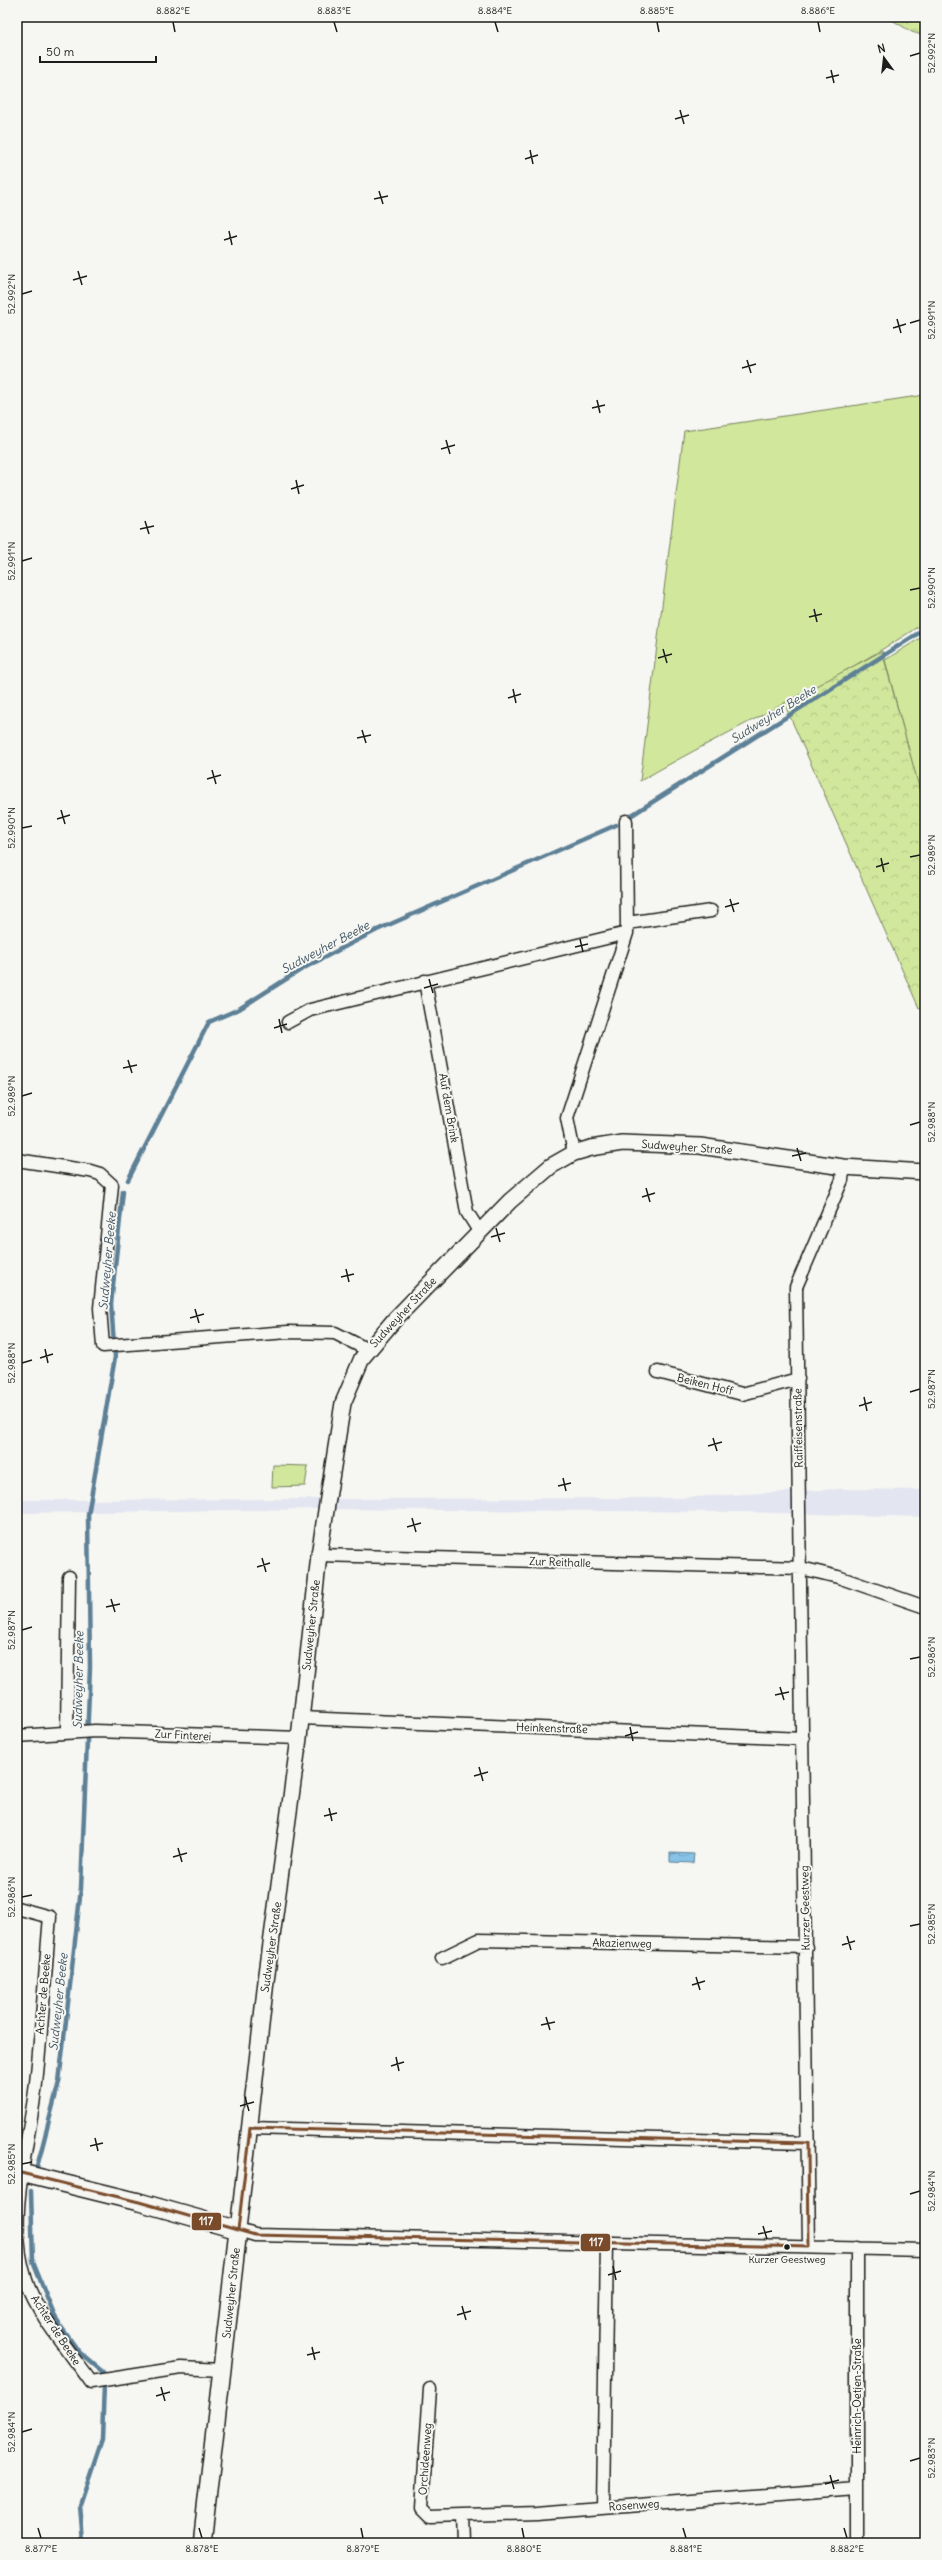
<svg xmlns="http://www.w3.org/2000/svg" width="942" height="2560" viewBox="0 0 942 2560" font-family="Delius,sans-serif">
<style>
.built{fill:#e3e5f1}
.green{fill:#d1e79c;stroke:#76825c}
.forest{fill:url(#forest-crowns);stroke:#76825c}
.water{fill:url(#water-waves);stroke:#5d8096}
.lines{fill:none;stroke-linecap:round;stroke-linejoin:round}
.stream{stroke:#5d8096;stroke-width:4.5}
.minor-casing{stroke:#1c1c1c;stroke-width:15}
.tertiary-casing{stroke:#1c1c1c;stroke-width:18}
.secondary-casing{stroke:#1c1c1c;stroke-width:20}
.minor{stroke:#f6f6f2;stroke-width:12}
.tertiary{stroke:#f6f6f2;stroke-width:15}
.secondary{stroke:#f6f6f2;stroke-width:17}
.bus-1-casing{stroke:#f6f6f2;stroke-width:6}
.bus-1{stroke:#7a4b2a;stroke-width:3}
.ticks{fill:none;stroke:#1c1c1c;stroke-width:1.5}
.bus-dot{fill:#1c1c1c;stroke:#f6f6f2;stroke-width:1.5}
.labels{text-anchor:middle;dominant-baseline:central;stroke-width:4;stroke-linejoin:round;paint-order:stroke}
.bus-label{font-size:10px;fill:#1c1c1c;stroke:#f6f6f2}
.street-label{font-size:11px;fill:#1c1c1c;stroke:#f6f6f2}
.water-label{font-size:12px;font-style:italic;fill:#425663;stroke:#f6f6f2}
.line-badge{stroke:#f6f6f2;stroke-width:1.5}
.badge-label{font-size:11px;text-anchor:middle;font-weight:bold;fill:#fff}
.neatline{fill:none;stroke:#1c1c1c;stroke-width:1.5}
.ticks-label{font-size:10px;text-anchor:middle;fill:#1c1c1c}
</style>
<defs>
<pattern id="forest-crowns" width="20" height="18" patternUnits="userSpaceOnUse"><rect width="20" height="18" fill="#d1e79c"/><path d="M2 6a3 3 0 1 1 6 0M12 15a3 3 0 1 1 6 0" fill="none" stroke="#b3c686"/></pattern>
<pattern id="water-waves" width="16" height="10" patternUnits="userSpaceOnUse"><rect width="16" height="10" fill="#88c3e7"/><path d="M0 5q4-4 8 0t8 0" fill="none" stroke="#75a7c6"/></pattern>
</defs>
<rect width="100%" height="100%" fill="#f6f6f2"/>
<filter id="ink" filterUnits="userSpaceOnUse"><feTurbulence type="fractalNoise" baseFrequency=".025" numOctaves="2"/><feDisplacementMap in="SourceGraphic" scale="8" xChannelSelector="R" yChannelSelector="G"/><feConvolveMatrix kernelMatrix="1 2 1 2 8 2 1 2 1" color-interpolation-filters="sRGB"/></filter>
<g filter="url(#ink)">
<path class="built" d="M838,1489L925,1490V1517L743,1512L318,1509L17,1513V1500L676,1498Z"/>
<path class="green" d="M925,395V622C835,683 734,726 640,781L684,431Z
M925,635V799L922,800L885,660Z
M273,1465L308,1466L305,1486L272,1487Z"/>
<path class="forest" d="M887,17H925V36L912,32Z
M882,651L925,809V1006L919,1008L784,703Z"/>
<path class="water" d="M670,1853L694,1854L693,1863L670,1862Z"/>
<g class="lines">
<path class="stream" d="M632,815L925,629
M128,1180L209,1022L239,1009L302,969L377,930L616,825
M37,2167L59,2082L81,1888L90,1667L88,1515L115,1357L111,1304L123,1191
M31,2191L33,2262L47,2297L57,2321L79,2352L104,2373
M83,2543L80,2504L102,2439L104,2385"/>
<defs>
<path id="minor" d="M627,923L711,911
M425,981L467,1212L479,1231
M288,1022L310,1010L627,933
M574,1153L567,1118L627,933L626,821
M17,1160L90,1171L100,1174L112,1185L100,1308L103,1346L288,1332L335,1333L368,1350
M658,1372L742,1394L798,1379
M319,1555L801,1568L838,1577L925,1607
M301,1718L803,1739
M67,1732L69,1577
M17,1736L95,1731L299,1738
M17,1908L50,1917C45,1972 42,2028 36,2083C29,2148 5,2216 26,2280C37,2315 70,2352 91,2382L181,2368L222,2370
M442,1958L479,1940L806,1947
M250,2128L808,2143
M238,2230L255,2235L925,2250
M809,2247L796,1287L842,1180L843,1167
M857,2248V2543
M430,2389L422,2508L430,2516L537,2513L857,2488
M603,2507L607,2243
M462,2516L463,2543"/>
<path id="tertiary" d="M238,2230L266,1981L299,1738L319,1555L343,1403L362,1358L395,1319L510,1201L551,1166L574,1153L591,1148L622,1143L700,1146L843,1167L925,1172"/>
<path id="secondary" d="M17,2172L139,2202L238,2230L202,2543"/>
</defs>
<use href="#minor" class="minor-casing"/>
<use href="#tertiary" class="tertiary-casing"/>
<use href="#secondary" class="secondary-casing"/>
<use href="#minor" class="minor"/>
<use href="#tertiary" class="tertiary"/>
<use href="#secondary" class="secondary"/>
<defs>
<path id="bus-1" d="M17,2172L139,2202L255,2235L809,2247L808,2143L250,2128L238,2230"/>
</defs>
<use href="#bus-1" class="bus-1-casing"/>
<use href="#bus-1" class="bus-1"/>
</g>
</g>
<path class="ticks" d="M173,22L175,32M334,22L337,32M495,22L498,32M657,22L659,32M818,22L820,32M910,56L920,53M831,70L834,83M826,78L839,75M680,110L684,124M675,119L689,115M530,150L533,164M525,159L538,155M379,191L383,204M374,199L388,196M229,231L232,245M224,240L237,236M78,271L82,285M73,280L87,276M22,294L32,291M897,319L901,333M910,323L920,320M893,328L906,324M747,360L751,373M742,368L756,364M597,400L600,413M592,408L605,405M446,440L450,454M441,449L455,445M296,480L299,494M291,489L304,485M145,521L149,534M140,529L154,526M22,561L32,558M910,590L920,588M814,609L817,622M809,617L822,614M663,649L667,663M658,658L672,654M513,689L516,703M508,698L521,694M362,730L366,743M357,738L371,735M212,770L216,784M207,779L221,775M61,810L65,824M57,819L70,815M22,828L32,826M910,857L920,855M881,858L884,872M876,867L889,863M730,899L734,912M725,907L739,903M580,939L583,952M575,947L588,944M429,979L433,993M424,988L438,984M279,1019L282,1033M274,1028L287,1024M128,1060L132,1073M123,1068L137,1065M22,1096L32,1093M910,1125L920,1122M797,1148L801,1161M792,1156L806,1153M646,1188L650,1202M642,1197L655,1193M496,1228L500,1242M491,1237L505,1233M346,1269L349,1282M341,1277L354,1274M195,1309L199,1323M190,1318L204,1314M45,1349L48,1363M40,1358L53,1354M22,1363L32,1360M910,1392L920,1389M864,1397L867,1411M859,1406L872,1402M713,1438L717,1451M708,1446L722,1442M563,1478L566,1491M558,1486L571,1483M412,1518L416,1532M407,1527L421,1523M262,1558L266,1572M257,1567L270,1563M111,1599L115,1612M106,1607L120,1604M22,1630L32,1627M910,1659L920,1657M780,1687L784,1700M775,1695L789,1692M630,1727L633,1741M625,1736L638,1732M479,1767L483,1781M474,1776L488,1772M329,1808L332,1821M324,1816L337,1813M178,1848L182,1862M173,1857L187,1853M22,1897L32,1895M910,1926L920,1924M847,1936L851,1950M842,1945L855,1941M696,1977L700,1990M692,1985L705,1981M546,2017L550,2030M541,2025L555,2022M396,2057L399,2071M391,2066L404,2062M245,2097L249,2111M240,2106L254,2102M95,2138L98,2151M90,2146L103,2143M22,2164L32,2162M910,2194L920,2191M763,2226L767,2239M758,2234L772,2231M613,2266L616,2280M608,2275L621,2271M462,2306L466,2320M457,2315L471,2311M312,2347L315,2360M307,2355L320,2352M161,2387L165,2401M156,2396L170,2392M22,2432L32,2429M910,2461L920,2458M830,2475L834,2489M825,2484L839,2480M38,2528L41,2538M199,2528L202,2538M361,2528L363,2538M522,2528L524,2538M683,2528L686,2538M844,2528L847,2538"/>
<circle class="bus-dot" cx="787" cy="2247" r="3.5"/>
<g class="labels">
<g class="bus-label">
<text x="787" y="2259">Kurzer Geestweg</text>
</g>
<g class="street-label">
<text transform="translate(449 1108) rotate(80)">Auf dem Brink</text>
<text transform="translate(687 1147) rotate(4)">Sudweyher Straße</text>
<text transform="translate(403 1312) rotate(-47)">Sudweyher Straße</text>
<text transform="translate(705 1384) rotate(14)">Beiken Hoff</text>
<text transform="translate(798 1428) rotate(-91)">Raiffeisenstraße</text>
<text transform="translate(560 1562) rotate(2)">Zur Reithalle</text>
<text transform="translate(311 1625) rotate(-84)">Sudweyher Straße</text>
<text transform="translate(552 1728) rotate(2)">Heinkenstraße</text>
<text transform="translate(183 1735) rotate(3)">Zur Finterei</text>
<text transform="translate(805 1908) rotate(-91)">Kurzer Geestweg</text>
<text transform="translate(622 1943) rotate(1)">Akazienweg</text>
<text transform="translate(271 1947) rotate(-82)">Sudweyher Straße</text>
<text transform="translate(43 1994) rotate(-85)">Achter de Beeke</text>
<text transform="translate(231 2293) rotate(-84)">Sudweyher Straße</text>
<text transform="translate(56 2330) rotate(57)">Achter de Beeke</text>
<text transform="translate(857 2396) rotate(-90)">Heinrich-Oetjen-Straße</text>
<text transform="translate(425 2459) rotate(-86)">Orchideenweg</text>
<text transform="translate(634 2505) rotate(-4)">Rosenweg</text>
</g>
<g class="water-label">
<text transform="translate(773 714) rotate(-32)">Sudweyher Beeke</text>
<text transform="translate(325 947) rotate(-28)">Sudweyher Beeke</text>
<text transform="translate(107 1261) rotate(-85)">Sudweyher Beeke</text>
<text transform="translate(78 1680) rotate(-89)">Sudweyher Beeke</text>
<text transform="translate(58 2002) rotate(-84)">Sudweyher Beeke</text>
</g>
</g>
<g class="line-badge">
<rect x="191" y="2212" width="31" height="19" rx="4" fill="#7a4b2a"/>
<rect x="580" y="2233" width="31" height="19" rx="4" fill="#7a4b2a"/>
</g>
<g class="badge-label">
<text x="206" y="2225">117</text>
<text x="596" y="2246">117</text>
</g>
<rect width="942" height="2560" fill="none" stroke="#f6f6f2" stroke-width="44"/>
<g transform="translate(884 58) rotate(345)" stroke="#f6f6f2" stroke-width="3" paint-order="stroke">
<path d="M0-3L7 15L0 10L-7 15Z" fill="#1c1c1c"/>
<text y="-6" font-size="11" font-weight="bold" text-anchor="middle" fill="#1c1c1c">N</text>
</g>
<path d="M40 56v6h116v-6" fill="none" stroke="#1c1c1c" stroke-width="2"/>
<text x="46" y="56" font-size="12" fill="#1c1c1c" stroke="#f6f6f2" stroke-width="3" paint-order="stroke">50 m</text>
<rect x="22" y="22" width="898" height="2516" class="neatline"/>
<g class="ticks-label">
<text x="173" y="14">8.882°E</text>
<text x="334" y="14">8.883°E</text>
<text x="495" y="14">8.884°E</text>
<text x="657" y="14">8.885°E</text>
<text x="818" y="14">8.886°E</text>
<text transform="translate(931 53) rotate(-90)" y="4">52.992°N</text>
<text transform="translate(11 294) rotate(-90)" y="4">52.992°N</text>
<text transform="translate(931 320) rotate(-90)" y="4">52.991°N</text>
<text transform="translate(11 561) rotate(-90)" y="4">52.991°N</text>
<text transform="translate(931 588) rotate(-90)" y="4">52.990°N</text>
<text transform="translate(11 828) rotate(-90)" y="4">52.990°N</text>
<text transform="translate(931 855) rotate(-90)" y="4">52.989°N</text>
<text transform="translate(11 1096) rotate(-90)" y="4">52.989°N</text>
<text transform="translate(931 1122) rotate(-90)" y="4">52.988°N</text>
<text transform="translate(11 1363) rotate(-90)" y="4">52.988°N</text>
<text transform="translate(931 1389) rotate(-90)" y="4">52.987°N</text>
<text transform="translate(11 1630) rotate(-90)" y="4">52.987°N</text>
<text transform="translate(931 1657) rotate(-90)" y="4">52.986°N</text>
<text transform="translate(11 1897) rotate(-90)" y="4">52.986°N</text>
<text transform="translate(931 1924) rotate(-90)" y="4">52.985°N</text>
<text transform="translate(11 2164) rotate(-90)" y="4">52.985°N</text>
<text transform="translate(931 2191) rotate(-90)" y="4">52.984°N</text>
<text transform="translate(11 2432) rotate(-90)" y="4">52.984°N</text>
<text transform="translate(931 2458) rotate(-90)" y="4">52.983°N</text>
<text x="41" y="2552">8.877°E</text>
<text x="202" y="2552">8.878°E</text>
<text x="363" y="2552">8.879°E</text>
<text x="524" y="2552">8.880°E</text>
<text x="686" y="2552">8.881°E</text>
<text x="847" y="2552">8.882°E</text>
</g>
</svg>
